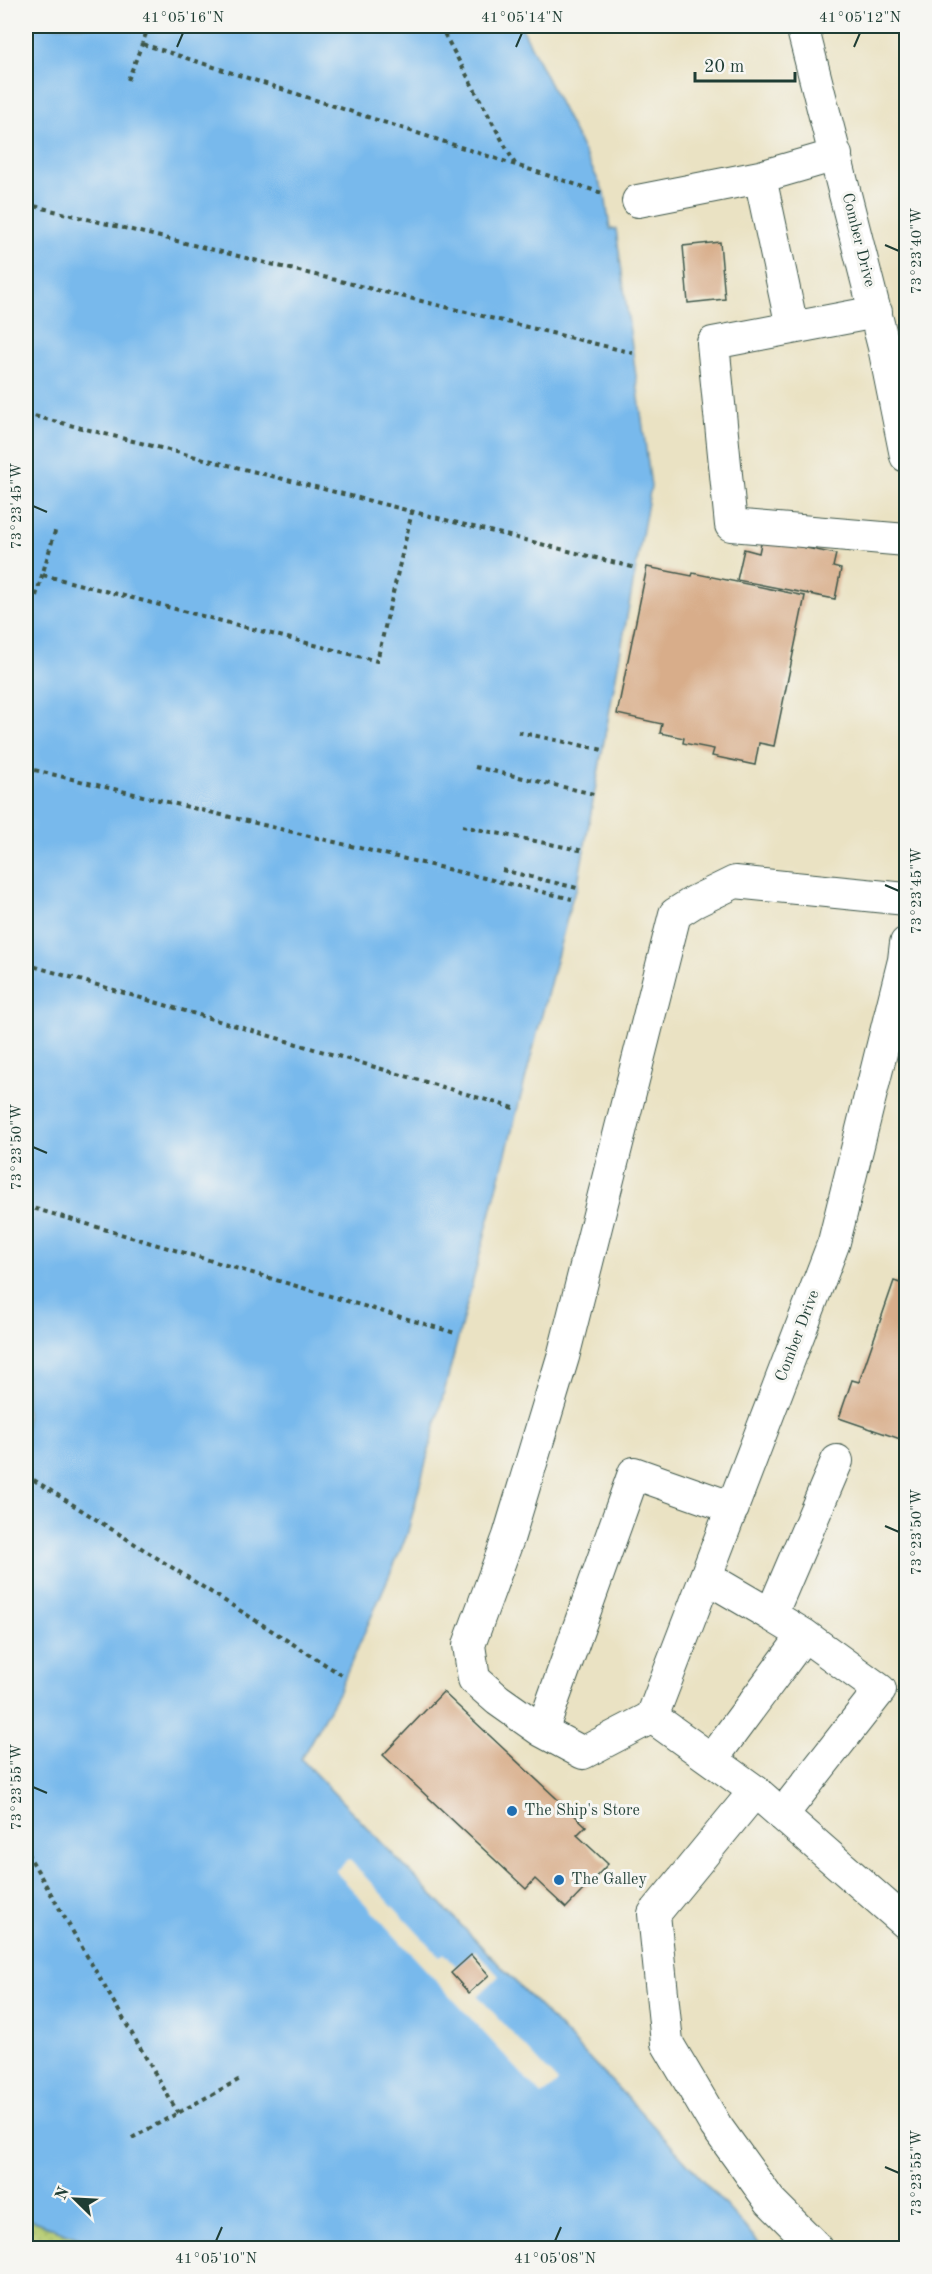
<svg xmlns="http://www.w3.org/2000/svg" width="932" height="2274" viewBox="0 0 932 2274" font-family="'Old Standard TT',serif">
<style>
.park{fill:url(#park-dots);stroke:#6a8452;stroke-width:1.5}
.water{fill:#78b9ec;stroke:#4c7b90;stroke-width:1.5}
.pier{fill:#eae2c3}
.building{fill:#d8ad8a}
.lines{fill:none;stroke-linecap:round;stroke-linejoin:round}
.minor-casing{stroke:#3d5649;stroke-width:34}
.path{stroke:#3d5649;stroke-width:4;stroke-dasharray:4.5 4.5;stroke-linecap:butt}
.minor{stroke:#fff;stroke-width:32}
.ticks{fill:none;stroke:#1f3d34;stroke-width:2}
.poi-dot{fill:#1f6fb2;stroke:#f6f6f2;stroke-width:2}
.labels{text-anchor:middle;dominant-baseline:central;stroke-width:6;stroke-linejoin:round;paint-order:stroke}
.street-label{font-size:16px;fill:#1f3d34;stroke:#f6f6f2}
.poi-label{font-size:16px;fill:#1f3d34;stroke:#f6f6f2;text-anchor:start}
.neatline{fill:none;stroke:#1f3d34;stroke-width:2}
.ticks-label{font-size:15px;text-anchor:middle;fill:#1f3d34}
</style>
<defs>
<pattern id="park-dots" width="8" height="8" patternUnits="userSpaceOnUse" patternTransform="scale(1.5)"><rect width="8" height="8" fill="#b5cc71"/><path d="M2 2h.1M6 6h.1" fill="none" stroke="#93a75e" stroke-width="1.8" stroke-linecap="round"/></pattern>
</defs>
<rect width="100%" height="100%" fill="#f6f6f2"/>
<filter id="ink" filterUnits="userSpaceOnUse"><feTurbulence type="fractalNoise" baseFrequency=".0167" numOctaves="2"/><feDisplacementMap in="SourceGraphic" scale="12" xChannelSelector="R" yChannelSelector="G"/><feConvolveMatrix kernelMatrix="1 2 1 2 8 2 1 2 1" color-interpolation-filters="sRGB"/></filter>
<filter id="wash" filterUnits="userSpaceOnUse"><feTurbulence type="fractalNoise" baseFrequency=".008" numOctaves="4" result="noise"/><feDisplacementMap in="SourceGraphic" scale="24" xChannelSelector="R" yChannelSelector="G"/><feGaussianBlur stdDeviation="1.35" result="paint"/><feColorMatrix in="noise" values="0 0 0 0 0 0 0 0 0 0 0 0 0 0 0 0 0 1.4 0 .05"/><feComposite in="paint" operator="in"/></filter>
<g filter="url(#wash)">
<rect width="100%" height="100%" fill="#eae2c3"/>
<path class="park" d="M26,2218L82,2239L80,2248H26Z"/>
<path class="water" d="M26,26H521L605,194L610,229H616L651,486L577,888L572,899L407,1535L339,1691L301,1759L639,2110L764,2248H80L81,2239L26,2218Z"/>
<path class="pier" d="M349,1859L440,1957L444,1953L457,1967L475,1950L499,1976L478,1996L558,2082L542,2096L335,1871Z"/>
<g id="blocks">
<path class="building" d="M720,242L725,299L688,303L683,246Z
M762,539L836,554L833,567L841,569L835,599L737,580L744,549L759,553Z
M647,567L692,576L693,573L805,596L774,746L759,743L755,765L712,756L714,749L683,743L684,738L660,733L662,724L617,714Z
M894,1281L906,1285V1441L839,1418L852,1380L859,1382Z
M443,1692L586,1826L577,1835L608,1864L566,1908L535,1879L526,1889L383,1755Z
M471,1955L489,1975L469,1993L451,1973Z"/>
</g>
</g>
<g filter="url(#ink)">
<use href="#blocks" fill-opacity="0" stroke="#3d5649" stroke-width="1.5"/>
<g class="lines">
<defs>
<path id="minor" d="M802,26L884,347L906,456
M638,201L760,177
M876,312L713,343L731,525L906,540
M792,327L760,177L836,155
M706,1577L771,1615L837,1461
M771,1615L804,1635L880,1690L782,1815
M652,1717L583,1753L542,1731L498,1700L474,1679L469,1645L509,1536L563,1357L675,914L694,902L735,882L906,899
M652,1717L834,1242L904,960L906,943
M652,1717L755,1791L906,1923
M542,1731L634,1473L733,1508
M712,1759L804,1635
M755,1791L654,1914L667,2043L716,2126L770,2201L817,2248"/>
</defs>
<use href="#minor" class="minor-casing"/>
<path class="path" d="M440,26L515,164
M143,44L605,194
M128,80L149,26
M26,204L633,353
M26,386L31,362
M26,414L636,568
M43,575L377,661L412,512
M36,596L56,528
M518,732L603,750
M475,767L594,794
M26,768L572,899
M462,826L584,851
M502,870L577,888
M26,964L517,1109
M26,1206L455,1333
M26,1475L345,1677
M26,1854L29,1856L178,2113
M132,2138L242,2078"/>
<use href="#minor" class="minor"/>
</g>
</g>
<path class="ticks" d="M177,47L183,33M516,47L522,33M854,47L860,33M885,245L899,251M33,506L47,512M885,885L899,891M33,1147L47,1153M885,1526L899,1532M33,1787L47,1793M885,2167L899,2173M216,2241L222,2227M555,2241L561,2227"/>
<g class="poi-dot">
<circle cx="512" cy="1811" r="6"/>
<circle cx="559" cy="1880" r="6"/>
</g>
<g class="labels">
<g class="street-label">
<text transform="translate(858 240) rotate(76)">Comber Drive</text>
<text transform="translate(798 1336) rotate(-69)">Comber Drive</text>
</g>
<g class="poi-label">
<text x="524" y="1811">The Ship's Store</text>
<text x="571" y="1880">The Galley</text>
</g>
</g>
<rect width="932" height="2274" fill="none" stroke="#f6f6f2" stroke-width="66"/>
<g transform="translate(75 2199) rotate(294)" stroke="#f6f6f2" stroke-width="4.5" paint-order="stroke">
<path d="M0-4.5L10 22L0 15L-10 22Z" fill="#1f3d34"/>
<text y="-9" font-size="16" font-weight="bold" text-anchor="middle" fill="#1f3d34">N</text>
</g>
<path d="M695 72v9h100v-9" fill="none" stroke="#1f3d34" stroke-width="3"/>
<text x="704" y="72" font-size="18" fill="#1f3d34" stroke="#f6f6f2" stroke-width="4.5" paint-order="stroke">20 m</text>
<rect x="33" y="33" width="866" height="2208" class="neatline"/>
<g class="ticks-label">
<text x="183" y="22">41°05'16"N</text>
<text x="522" y="22">41°05'14"N</text>
<text x="860" y="22">41°05'12"N</text>
<text transform="translate(916 251) rotate(-90)" y="5">73°23'40"W</text>
<text transform="translate(16 506) rotate(-90)" y="5">73°23'45"W</text>
<text transform="translate(916 891) rotate(-90)" y="5">73°23'45"W</text>
<text transform="translate(16 1147) rotate(-90)" y="5">73°23'50"W</text>
<text transform="translate(916 1532) rotate(-90)" y="5">73°23'50"W</text>
<text transform="translate(16 1787) rotate(-90)" y="5">73°23'55"W</text>
<text transform="translate(916 2173) rotate(-90)" y="5">73°23'55"W</text>
<text x="216" y="2263">41°05'10"N</text>
<text x="555" y="2263">41°05'08"N</text>
</g>
</svg>
